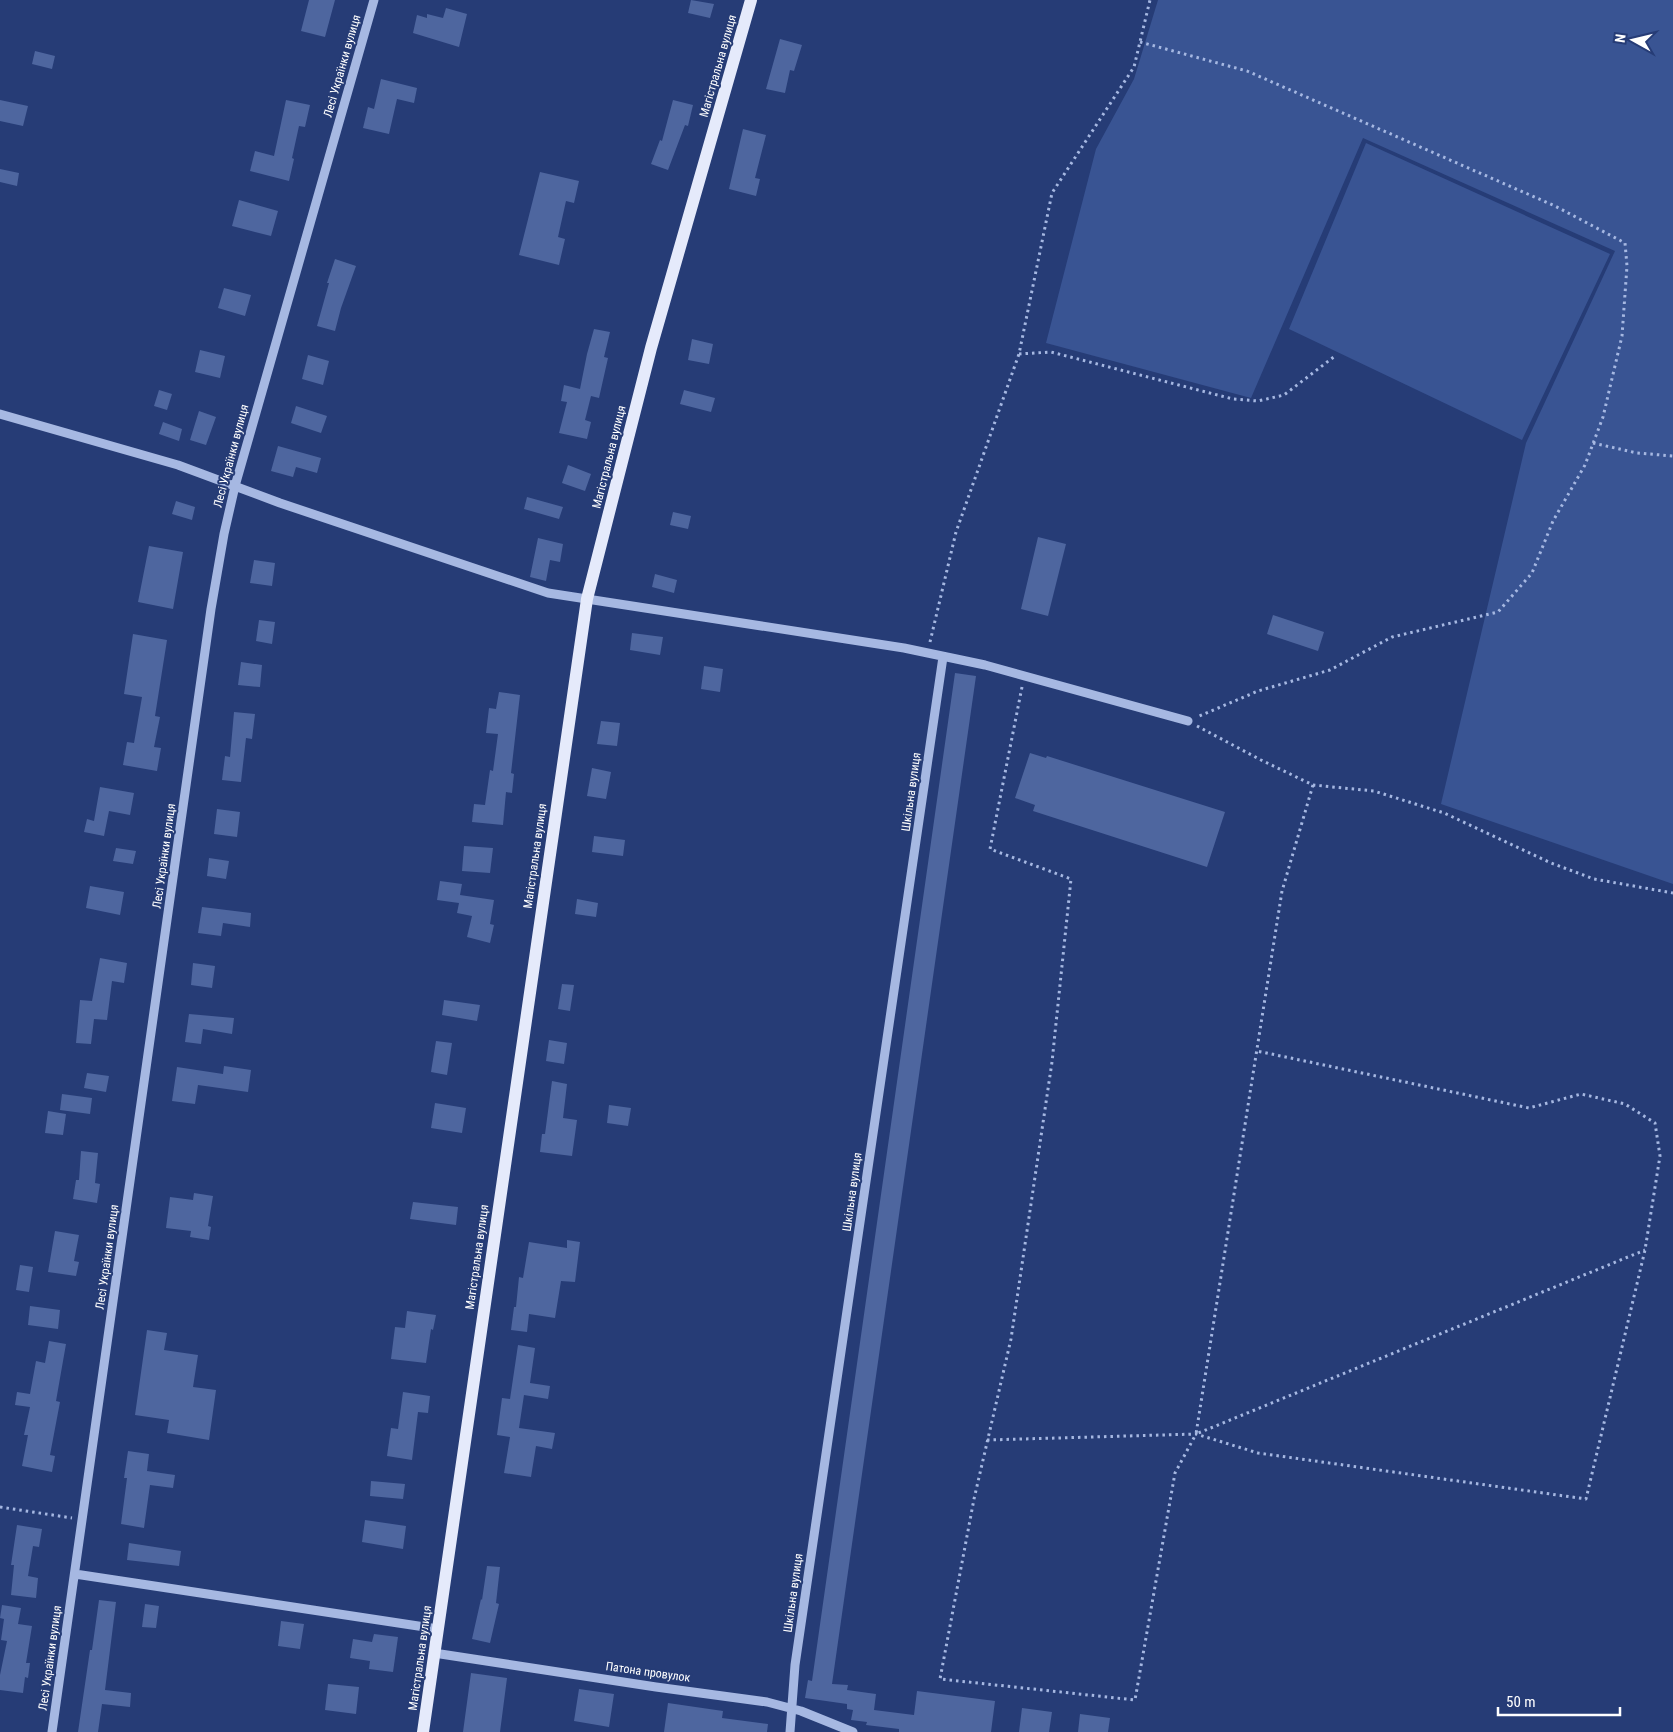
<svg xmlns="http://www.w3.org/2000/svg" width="1673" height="1732" viewBox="0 0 1673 1732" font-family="'Roboto Condensed',sans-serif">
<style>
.green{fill:#395493}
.building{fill:#4e669f}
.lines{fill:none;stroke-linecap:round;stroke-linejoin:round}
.path{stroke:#a6b8e2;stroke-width:3;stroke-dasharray:2.5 4;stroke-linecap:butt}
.minor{stroke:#a6b8e2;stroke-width:9}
.major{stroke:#e5eafb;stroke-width:12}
.labels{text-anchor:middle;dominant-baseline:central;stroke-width:4;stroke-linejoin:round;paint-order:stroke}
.street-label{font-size:12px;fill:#fff;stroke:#263c76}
</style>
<rect width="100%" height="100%" fill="#263c76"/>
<path class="green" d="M1158,0H1673V884L1441,804L1526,443L1615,251L1363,138L1251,398L1046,343L1096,149L1134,79Z
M1366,143L1610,254L1522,440L1289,329Z"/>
<path class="building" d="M309,0H335L325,37L301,31Z
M691,0L714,4L710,18L688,13Z
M446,8L467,14L459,47L413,33L417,15L427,18V14L443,18Z
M780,39L802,45L794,71L790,70L785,93L766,89Z
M35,51L55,56L52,69L32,64Z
M381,79L417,88L414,103L397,99L389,134L363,128L368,107L374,109Z
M0,100L28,106L23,126L0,121Z
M286,100L310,105L305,127L299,126L292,158L294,159L289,181L250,171L255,151L274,156Z
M673,100L693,105L688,126L685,125L668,170L651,164L660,140L662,141Z
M743,129L766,135L755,178L760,179L756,196L729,189Z
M0,169L19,173L17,186L0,182Z
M540,172L579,181L574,203L566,201L558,237L565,239L559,265L519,255Z
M239,200L278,211L271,236L232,226Z
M335,259L356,266L341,308L335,331L317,326L329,283H327Z
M224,288L251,295L245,316L218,308Z
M594,329L610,332L604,357L608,358L599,398L591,396L585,420L591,422L587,439L559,433L567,402L561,401L564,385L580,389L587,354Z
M692,339L713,344L709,364L688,360Z
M200,350L225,356L220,378L195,372Z
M308,355L329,361L323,385L302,379Z
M159,390L172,394L167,410L154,406Z
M684,390L715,398L711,412L680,404Z
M296,406L327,416L321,433L291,423Z
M199,411L216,417L206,445L190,440Z
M163,422L182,429L179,441L159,434Z
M278,446L321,458L317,473L296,467L293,477L271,471Z
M568,465L591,474L585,491L562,483Z
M527,497L563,507L559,519L524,509Z
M176,501L195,507L192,520L172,514Z
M673,512L691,516L688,529L670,525Z
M1038,537L1066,544L1048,616L1021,609Z
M538,538L563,544L560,562L550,560L546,581L530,577Z
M149,546L183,552L173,609L138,602Z
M254,560L275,563L272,586L250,583Z
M655,574L677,580L674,593L652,587Z
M1273,615L1324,632L1318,651L1267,634Z
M259,620L275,622L272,644L256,641Z
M632,633L663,637L660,655L630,650Z
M133,634L167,640L155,716L160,717L154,747L161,748L157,771L123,765L127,742L134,743L142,697L124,694Z
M241,662L262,665L260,687L238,685Z
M704,666L723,669L720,692L701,689Z
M955,673L976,676L832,1684L848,1685L847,1690L876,1694L874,1710L914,1715L917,1691L995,1701L991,1732H899V1729L866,1725L867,1722L851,1720L853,1710L847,1709V1704L805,1698L808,1680L812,1681Z
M499,692L520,695L511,773L514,774L512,793L506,792L503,825L472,822L474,804L485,805L490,770L493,771L498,734L486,733L489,708L496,709Z
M234,712L255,714L252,739L246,738L241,782L222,780L225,756L230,757Z
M601,721L620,723L617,746L597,744Z
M1030,753L1046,758L1047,756L1225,812L1207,867L1033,811L1035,805L1015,798Z
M592,768L611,772L606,799L587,796Z
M100,787L134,793L130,815L109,811L104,836L84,832L87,819L94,821Z
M217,809L240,812L237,837L214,834Z
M594,836L625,840L623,856L592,852Z
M464,846L493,848L490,873L462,871Z
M116,848L136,851L133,864L113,861Z
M209,858L229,861L226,879L207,876Z
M440,881L462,884L460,895L494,900L490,924L494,925L490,943L467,937L472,916L457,913L459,903L437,900Z
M90,886L124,892L120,915L86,908Z
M577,899L598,903L596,917L575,914Z
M202,907L251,913L250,927L223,923L221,936L198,933Z
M100,958L127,963L124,983L112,981L107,1020L94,1019L91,1044L76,1043L80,1000L92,1001Z
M193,963L215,966L212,988L191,985Z
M562,984L574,985L570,1011L558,1009Z
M444,1000L480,1005L477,1021L442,1015Z
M189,1014L234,1018L232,1034L203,1029L201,1044L185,1042Z
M549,1040L567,1043L564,1064L546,1061Z
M436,1041L452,1043L447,1075L431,1072Z
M224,1066L251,1070L248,1092L198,1085L195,1104L172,1101L177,1067L223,1074Z
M87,1073L109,1076L106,1092L84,1088Z
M552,1081L567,1084L563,1118L577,1120L572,1156L540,1152L542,1134H545Z
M62,1094L92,1098L90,1114L60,1110Z
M435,1103L466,1108L462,1133L431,1128Z
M609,1105L631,1108L628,1126L607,1123Z
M48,1111L66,1114L63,1135L45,1133Z
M81,1151L98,1153L95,1183L100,1184L97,1203L73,1199L76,1180H79Z
M194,1193L213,1196L208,1226L211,1227L209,1240L190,1237L191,1231L166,1228L170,1197L193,1200Z
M413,1202L458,1207L456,1225L410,1219Z
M55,1231L79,1235L74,1261L79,1262L76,1276L48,1272Z
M567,1240L580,1242L575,1282L561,1281L555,1318L529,1314L527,1332L511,1330L514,1307H516L519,1277L523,1278L529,1242L567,1248Z
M20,1265L33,1267L29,1292L16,1290Z
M30,1306L60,1310L58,1329L28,1325Z
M407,1311L436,1315L433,1330L431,1329L426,1363L391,1359L395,1327L405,1328Z
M147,1330L167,1333L164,1350L198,1355L193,1387L216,1390L209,1440L167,1433L169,1420L135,1415Z
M49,1341L66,1344L56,1401L60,1402L50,1455L55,1456L52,1472L22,1466L28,1435H24L30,1407L15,1405L17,1392L30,1394L36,1361L45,1363Z
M518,1345L535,1348L530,1383L550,1386L548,1399L524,1395L519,1428L555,1433L552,1449L536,1446L531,1477L504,1473L510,1437L497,1435L502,1398L510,1399Z
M403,1392L430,1396L428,1413L418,1412L412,1460L387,1456L391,1428L398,1429Z
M128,1451L149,1454L147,1471L175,1475L173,1488L150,1485L144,1528L121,1524L127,1478H124Z
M371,1481L405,1484L403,1499L370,1496Z
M365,1520L406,1526L403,1549L362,1542Z
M17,1525L42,1529L39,1547L33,1546L28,1576L38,1578L36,1598L11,1595L14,1565H11Z
M129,1543L181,1551L179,1566L127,1560Z
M487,1566L500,1567L496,1603L499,1604L490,1643L472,1639L481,1599L482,1600Z
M99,1600L116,1602L105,1690L131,1693L130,1707L102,1704L98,1732H78L90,1650H92Z
M145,1604L159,1606L156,1628L142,1627Z
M2,1605L21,1608L18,1624L32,1626L26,1663H30L28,1678L25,1677L23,1693L0,1690V1675L7,1641L1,1640L4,1619L0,1618Z
M281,1621L304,1624L300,1649L278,1646Z
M374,1634L398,1637L393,1672L369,1669L370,1661L350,1658L353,1639L372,1642Z
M471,1673L507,1678L500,1732H463Z
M328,1684L359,1687L356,1714L325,1710Z
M579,1689L614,1694L609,1727L574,1721Z
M668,1703L723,1711L722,1718L768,1724L767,1732H664Z
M1022,1708L1052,1712L1049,1732H1019Z
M1080,1714L1110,1718L1108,1732H1078Z"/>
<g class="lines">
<path class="path" d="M1140,42L1247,71L1555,206L1625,243L1627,266L1622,336L1603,417L1585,465L1553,521L1532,573L1498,612L1392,637L1330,670L1258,691L1197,717
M1019,354L1051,352L1233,399L1258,401L1284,395L1335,356
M1593,443L1637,453L1673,456
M930,642L956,532L1019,354L1052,193L1134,67L1150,0
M1022,687L990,849L1071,879L1052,1062L1011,1339L974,1499L940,1679L1135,1700L1175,1473L1196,1434
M1197,726L1261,760L1313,785L1374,791L1444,813L1551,863L1594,879L1673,893
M1313,785L1282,891L1196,1434L1645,1250
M987,1440L1196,1434L1258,1453L1586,1499L1645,1250L1660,1156L1655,1123L1625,1104L1581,1094L1529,1108L1257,1051
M0,1507L72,1518"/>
<path class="minor" d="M0,414L178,465L280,503L548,593L904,648L985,665L1188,721
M75,1574L438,1629
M434,1653L656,1687L767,1702L801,1711L853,1732
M52,1732L211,609L224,534L235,486L374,0
M790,1732L795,1665L943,657"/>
<path class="major" d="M423,1732L587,599L651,348L751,0"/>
</g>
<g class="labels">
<g class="street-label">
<text transform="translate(342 66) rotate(-74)">Лесі Українки вулиця</text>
<text transform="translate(718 66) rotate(-74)">Магістральна вулиця</text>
<text transform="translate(231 456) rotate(-75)">Лесі Українки вулиця</text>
<text transform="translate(609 457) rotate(-76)">Магістральна вулиця</text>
<text transform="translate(911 792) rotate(-82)">Шкільна вулиця</text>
<text transform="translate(164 856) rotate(-82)">Лесі Українки вулиця</text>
<text transform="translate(535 856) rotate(-82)">Магістральна вулиця</text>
<text transform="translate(852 1192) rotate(-82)">Шкільна вулиця</text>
<text transform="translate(107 1257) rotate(-82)">Лесі Українки вулиця</text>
<text transform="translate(477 1257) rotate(-82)">Магістральна вулиця</text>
<text transform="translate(793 1593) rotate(-82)">Шкільна вулиця</text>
<text transform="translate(50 1658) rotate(-82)">Лесі Українки вулиця</text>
<text transform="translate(420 1658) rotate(-82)">Магістральна вулиця</text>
<text transform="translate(648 1672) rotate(8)">Патона провулок</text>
</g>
</g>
<g transform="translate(1633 40) rotate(278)" stroke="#263c76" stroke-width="4" paint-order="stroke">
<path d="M0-4L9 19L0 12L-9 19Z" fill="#ffffff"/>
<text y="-8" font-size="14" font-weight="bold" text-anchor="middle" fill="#ffffff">N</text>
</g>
<path d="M1498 1707v8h122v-8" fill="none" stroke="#ffffff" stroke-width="2.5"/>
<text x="1506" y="1707" font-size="15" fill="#ffffff" stroke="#263c76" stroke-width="4" paint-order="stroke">50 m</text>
</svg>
